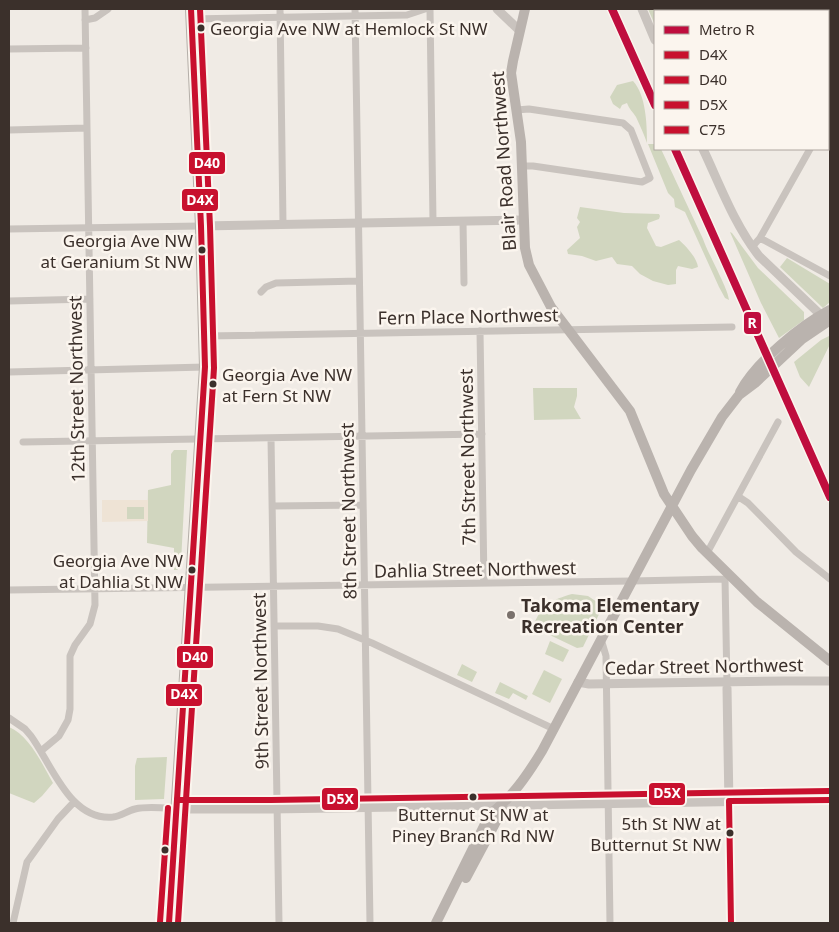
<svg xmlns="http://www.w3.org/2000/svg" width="839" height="932" viewBox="0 0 839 932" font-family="'Noto Sans',sans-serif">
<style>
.green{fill:#d1d6bf}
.plaza{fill:#eee3d5;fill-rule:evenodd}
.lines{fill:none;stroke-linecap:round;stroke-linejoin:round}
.minor{stroke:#c9c3be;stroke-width:7}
.tertiary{stroke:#c9c3be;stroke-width:9}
.secondary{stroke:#bab3ae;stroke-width:10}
.trunk{stroke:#b4aea8;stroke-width:12}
.bus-1-casing{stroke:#fbf5ee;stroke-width:10}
.bus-2-casing{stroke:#fbf5ee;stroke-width:10}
.bus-3-casing{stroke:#fbf5ee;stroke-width:10}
.bus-4-casing{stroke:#fbf5ee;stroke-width:10}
.bus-1{stroke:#c8102e;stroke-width:6}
.bus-2{stroke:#c8102e;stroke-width:6}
.bus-3{stroke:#c8102e;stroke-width:6}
.bus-4{stroke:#c8102e;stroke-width:6}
.metro-1-casing{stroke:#fbf5ee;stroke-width:11}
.metro-1{stroke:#bf0d3e;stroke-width:8}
.bus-dot{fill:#3b302b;stroke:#fbf5ee;stroke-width:2}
.poi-dot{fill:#7a716c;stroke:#fbf5ee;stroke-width:2}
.labels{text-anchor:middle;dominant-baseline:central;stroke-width:5;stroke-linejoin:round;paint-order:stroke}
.bus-label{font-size:17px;fill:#3b302b;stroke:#fbf5ee;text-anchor:end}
.street-label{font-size:18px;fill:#3b302b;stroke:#fbf5ee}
.poi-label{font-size:18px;font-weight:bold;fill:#3b302b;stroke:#fbf5ee;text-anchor:start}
.line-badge{stroke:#fbf5ee;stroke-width:2}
.badge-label{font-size:14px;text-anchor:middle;font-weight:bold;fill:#fff}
</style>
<rect width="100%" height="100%" fill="#f0ebe5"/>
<path class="green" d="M648,9H704L702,11H655V25Z
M633,81C646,95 647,124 647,143C644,134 640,126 636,117C633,112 629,109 627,103L622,105L620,109L613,104L610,97L617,85Z
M648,144H655V149H661L703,239C708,254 728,288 729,300L725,298L719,287L685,212L675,207L674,199L668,193Z
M580,207L624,213L659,214L660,216L659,219L648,223L647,228L656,246L661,247L679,240C686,246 697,258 698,267L692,269L678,266L676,270V284L668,285L653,281L640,274L632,266L617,264L612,257L596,261L582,256L568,254L567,250L580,238L577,227L580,222L577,218Z
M730,232L732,233L758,268L804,312V320L779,338L761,303Z
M787,258L830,284V302L823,308L780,267Z
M829,336L830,344L809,387L800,377L794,362L821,340Z
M533,388H577V396L574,407L581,419L534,420Z
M174,450H187L181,562H179L178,570H174V548L147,543L148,490L171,485V454Z
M127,507H144L145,519H127Z
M572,594L588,596L603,606L583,647L577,648L533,627C541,605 551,600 572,594Z
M550,641L569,650L563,662L545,654Z
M462,664L477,672L472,682L457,675Z
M544,670L562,679L550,703L532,694Z
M500,682L528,696L526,700L513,693L509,699L495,693Z
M9,727C30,736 42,764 53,783L42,796L34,803L9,793Z
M167,757L164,799L135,800V766L137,758Z"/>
<path class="plaza" d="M102,500H148V521L102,522ZM127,507H144V519H127Z"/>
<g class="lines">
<path class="minor" d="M280,9L283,224
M355,9L370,923
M430,9L433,222
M790,9L793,11
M707,11L709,9
M191,19L407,15L425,9
M85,20L95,18L108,9
M828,34H830
M828,41L830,45
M9,49L86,48
M516,110L529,109L623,123L631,130L650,178L642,182L533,166H522
M828,116L830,112
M9,130L87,128
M463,221L464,283
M9,229L201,226
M760,238L810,149
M752,247L760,238L830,276
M261,292L266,287L276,283L359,281
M9,301L90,299
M480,331L484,583
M205,336L732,327
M9,372L205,367
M271,438L279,923
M23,442L482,434
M739,497L748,503L796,552L830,579
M273,506L363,505
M707,553L778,422
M725,579L727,685
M9,590L632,581L725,579L730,575
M274,626H318L338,629L372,643L554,729
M601,639L606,656L610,923
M9,718L25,729L31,736C52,765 70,821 113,817C121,816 127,811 135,809C148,806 164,808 177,809
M41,751L59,736L68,720L70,709V656L75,645L90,624L95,605L85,9
M13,923L27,862L58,819L74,802"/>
<path class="tertiary" d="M497,9L519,30
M642,9L655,40
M703,149C720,185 734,224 759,256L825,319
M201,226L524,220
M578,682L589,684L785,681H830
M727,688L731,923
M177,809H271L830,800"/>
<path class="secondary" d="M525,9L513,61L511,73L521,142L525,248L529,265L551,307L630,411L664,494L692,536L702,548L757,602L830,661
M740,392C756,362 800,326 830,310
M466,878L499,816L502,805
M436,923L490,814C512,798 528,774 542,751L691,470L722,417L739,395L755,383L802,339L830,320"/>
<path class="trunk" d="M169,923L205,367L201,226L191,9"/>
<defs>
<path id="bus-1" d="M169,923L205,367L201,226L191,9"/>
<path id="bus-2" d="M178,923L214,368L210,226L200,9"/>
<path id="bus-3" d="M177,800H271L830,791
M160,922L168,808"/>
<path id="bus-4" d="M729,801L731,923
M729,801L830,800"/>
</defs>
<use href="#bus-1" class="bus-1-casing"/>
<use href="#bus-2" class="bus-2-casing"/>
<use href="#bus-3" class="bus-3-casing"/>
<use href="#bus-4" class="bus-4-casing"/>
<use href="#bus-1" class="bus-1"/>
<use href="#bus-2" class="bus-2"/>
<use href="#bus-3" class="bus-3"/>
<use href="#bus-4" class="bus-4"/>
<defs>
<path id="metro-1" d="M612,9L655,105
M675,149L830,497"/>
</defs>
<use href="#metro-1" class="metro-1-casing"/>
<use href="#metro-1" class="metro-1"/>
</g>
<g class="bus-dot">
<circle cx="201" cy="28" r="4.5"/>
<circle cx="202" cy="250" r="4.5"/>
<circle cx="213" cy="384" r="4.5"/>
<circle cx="192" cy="570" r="4.5"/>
<circle cx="473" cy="797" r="4.5"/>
<circle cx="730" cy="833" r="4.5"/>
<circle cx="165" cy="850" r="4.5"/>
</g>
<circle class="poi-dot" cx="511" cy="615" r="5"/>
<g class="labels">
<g class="bus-label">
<text x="210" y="28" text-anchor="start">Georgia Ave NW at Hemlock St NW</text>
<text x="193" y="240">Georgia Ave NW<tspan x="193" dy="21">at Geranium St NW</tspan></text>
<text x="222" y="374" text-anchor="start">Georgia Ave NW<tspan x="222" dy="21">at Fern St NW</tspan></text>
<text x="183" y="560">Georgia Ave NW<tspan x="183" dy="21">at Dahlia St NW</tspan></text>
<text x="473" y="814" text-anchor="middle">Butternut St NW at<tspan x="473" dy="21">Piney Branch Rd NW</tspan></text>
<text x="721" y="823">5th St NW at<tspan x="721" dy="21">Butternut St NW</tspan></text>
</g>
<g class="street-label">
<text transform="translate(503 161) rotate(-94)">Blair Road Northwest</text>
<text transform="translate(468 316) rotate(-1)">Fern Place Northwest</text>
<text transform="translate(76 389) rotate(-91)">12th Street Northwest</text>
<text transform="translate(467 457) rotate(-91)">7th Street Northwest</text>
<text transform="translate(348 511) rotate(-91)">8th Street Northwest</text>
<text transform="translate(475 569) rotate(-1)">Dahlia Street Northwest</text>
<text transform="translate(704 666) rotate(-1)">Cedar Street Northwest</text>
<text transform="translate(260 681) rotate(-91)">9th Street Northwest</text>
</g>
<g class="poi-label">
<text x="521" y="605">Takoma Elementary<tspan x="521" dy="21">Recreation Center</tspan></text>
</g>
</g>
<g class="line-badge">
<rect x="188" y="151" width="38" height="24" rx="5" fill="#c8102e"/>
<rect x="181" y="188" width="38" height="24" rx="5" fill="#c8102e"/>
<rect x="743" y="311" width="19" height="24" rx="5" fill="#bf0d3e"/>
<rect x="176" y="645" width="38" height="24" rx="5" fill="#c8102e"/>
<rect x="165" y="683" width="38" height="24" rx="5" fill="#c8102e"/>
<rect x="648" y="782" width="38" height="24" rx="5" fill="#c8102e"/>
<rect x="321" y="787" width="38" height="24" rx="5" fill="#c8102e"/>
</g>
<g class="badge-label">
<text x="207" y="168">D40</text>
<text x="200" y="205">D4X</text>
<text x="752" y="328">R</text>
<text x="195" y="662">D40</text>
<text x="184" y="699">D4X</text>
<text x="667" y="798">D5X</text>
<text x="340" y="804">D5X</text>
</g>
<rect width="839" height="932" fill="none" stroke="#3b302b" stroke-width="20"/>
<rect x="654" y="10" width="175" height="140" fill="#fbf5ee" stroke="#aea6a0"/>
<rect x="664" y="26" width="25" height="8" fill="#bf0d3e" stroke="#aea6a0"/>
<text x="699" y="35" font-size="15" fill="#3b302b">Metro R</text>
<rect x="664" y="51" width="25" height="8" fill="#c8102e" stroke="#aea6a0"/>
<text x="699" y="60" font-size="15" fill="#3b302b">D4X</text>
<rect x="664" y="76" width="25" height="8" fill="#c8102e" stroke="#aea6a0"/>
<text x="699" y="85" font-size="15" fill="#3b302b">D40</text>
<rect x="664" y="101" width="25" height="8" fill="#c8102e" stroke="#aea6a0"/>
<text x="699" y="110" font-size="15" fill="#3b302b">D5X</text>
<rect x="664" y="126" width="25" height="8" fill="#c8102e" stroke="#aea6a0"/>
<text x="699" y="135" font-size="15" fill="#3b302b">C75</text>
</svg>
